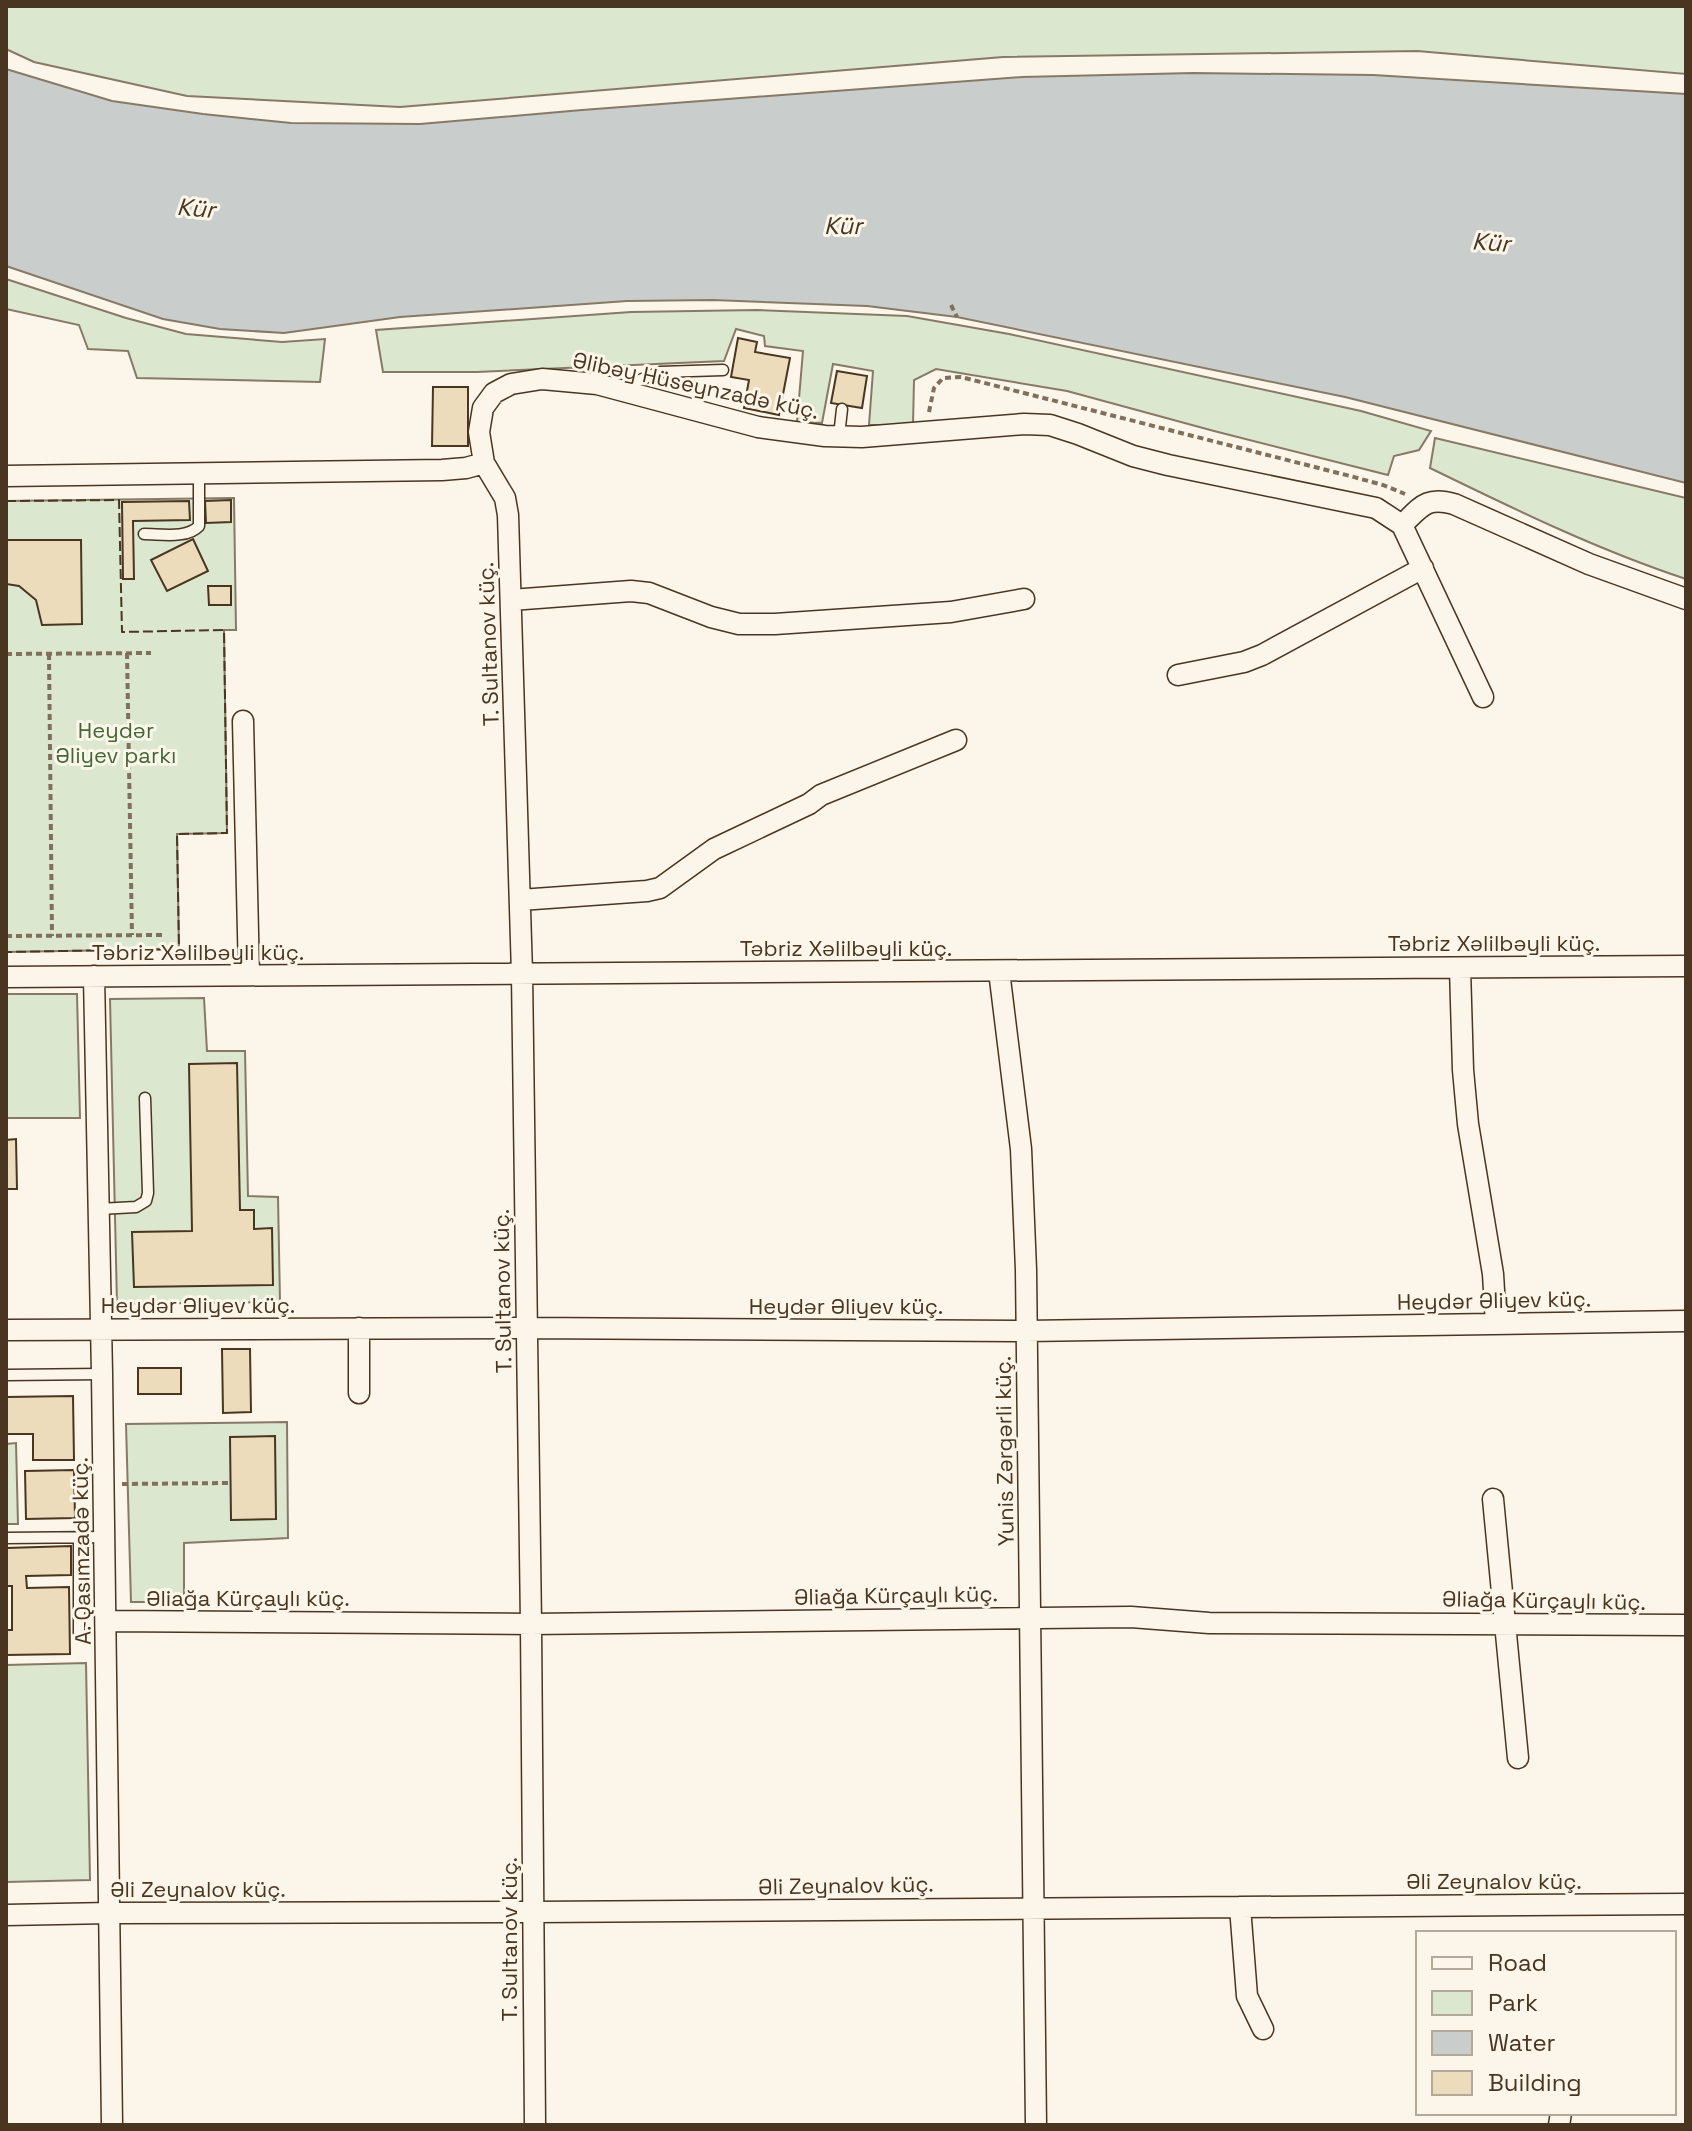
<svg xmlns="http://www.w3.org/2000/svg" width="1692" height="2131" viewBox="0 0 1692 2131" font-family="'Space Grotesk',sans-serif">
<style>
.green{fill:#dce7d0;stroke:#887966;stroke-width:2}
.water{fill:#c9cecd;stroke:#887966;stroke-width:2}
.building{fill:#ecdcbc;stroke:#4a3520;stroke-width:2}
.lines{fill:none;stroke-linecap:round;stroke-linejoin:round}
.service-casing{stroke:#4a3520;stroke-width:13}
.minor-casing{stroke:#4a3520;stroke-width:23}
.path{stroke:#7f6f5c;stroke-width:4;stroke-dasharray:6 4;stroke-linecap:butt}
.service{stroke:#fbf6e9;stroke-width:10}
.minor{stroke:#fbf6e9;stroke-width:20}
.fence{stroke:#4a3520;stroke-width:2;stroke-dasharray:10 4;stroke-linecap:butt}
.labels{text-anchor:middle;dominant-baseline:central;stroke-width:6;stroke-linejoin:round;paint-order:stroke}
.street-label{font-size:22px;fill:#4a3520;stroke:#fbf6e9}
.park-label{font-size:22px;fill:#436837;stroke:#fbf6e9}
.water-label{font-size:24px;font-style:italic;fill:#4a3520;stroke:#fbf6e9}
</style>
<rect width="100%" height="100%" fill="#fbf6e9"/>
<path class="green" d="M6,6H1686V74L1417,51L1003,57L400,107L187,96L34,62L6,49Z
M6,279L126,318L186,334L282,342L325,339L320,382L137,378L128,351L88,349L79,325L6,309Z
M757,310L907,316L1009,334L1361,411L1431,431L1419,450L1394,456L1388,475L1214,431L1067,391L936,369L914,380L913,425H869L873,371L833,364L822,423L797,422L803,351L765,346L764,336L736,329L724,361L477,372H383L376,330L631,312Z
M1435,438L1686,498V579C1598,550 1514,509 1430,468Z
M234,498L236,630H224L227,833L177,834L179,949L6,952V501Z
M6,994H77L80,1118H6Z
M204,998L207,1051H245L248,1196L278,1197L280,1302L117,1304L110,999Z
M287,1422L288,1538L184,1543V1602H131L126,1424Z
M16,1443L18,1524H6V1444Z
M86,1663L90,1880L6,1882V1665Z"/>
<path class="water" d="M6,69L112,101L203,114L291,123L420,124L582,110L1022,77L1193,73L1373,75L1686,94V483L1345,397L957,317L867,306L713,300L627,301L400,317L284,333L220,329L163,319L6,266Z"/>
<path class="building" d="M738,338L757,342L755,352L790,358L779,415L744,408L749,380L731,377Z
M837,371L867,376L862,408L831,403Z
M433,387H468V446H432Z
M231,500V522L206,523L205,501Z
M189,501L190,520L133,521L134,579H123L122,502Z
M193,539L208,571L167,591L151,560Z
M6,540H81L82,624L42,625L36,600L19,586L6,584Z
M208,586H231V605H209Z
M237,1063L240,1210H254V1229L272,1228L273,1285L134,1287L132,1232L192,1231L189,1064Z
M16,1139L17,1189H6V1140Z
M222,1349H250L251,1412L223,1413Z
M138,1368H181V1394H138Z
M73,1396L74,1460H33V1434H6V1397Z
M275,1436L276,1519L231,1520L230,1437Z
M74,1470L75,1518L26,1519L25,1471Z
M71,1546V1575L26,1576L27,1588L69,1587L70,1654L6,1655V1630H12V1586H6V1548Z"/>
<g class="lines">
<defs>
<path id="service" d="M620,388L660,372L723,370
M839,436L842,409
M144,534C161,534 187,539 199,526V473
M99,1209L136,1207L146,1201L148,1193L145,1098
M6,1375L102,1374
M79,1537V1633
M6,1538L105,1537"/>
<path id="minor" d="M6,476L442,470L466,468L484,463
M1402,525L1483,697
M511,600L631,591L649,593L711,617L739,624H775L951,612L1024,599
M1178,675L1244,662L1262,655L1423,568
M243,721L249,975
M520,900L647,891L660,888L714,849L809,804L821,795L956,740
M1460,968L1463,1070L1468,1124L1493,1274L1496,1324
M999,971L1021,1149L1026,1270L1036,2125
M94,976L102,1374L112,2125
M6,977L1686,966
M359,1328V1393
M6,1330L526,1328L1027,1331L1686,1321
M1493,1499L1518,1758
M106,1621L531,1624L1131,1617L1209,1623L1686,1625
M1240,1907L1247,1996L1263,2029
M6,1915L110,1913L533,1912L1686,1904
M535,2125L531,1624L522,974L508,515L505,498L484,463L479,432L483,408L494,393L511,384L542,379L597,384L758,427L825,436L862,437L1024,424L1050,425L1078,434L1133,456L1168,465L1376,508L1402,525C1421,507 1426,496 1454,504L1589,564L1686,599
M1559,2125L1561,2113"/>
</defs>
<use href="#service" class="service-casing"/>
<use href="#minor" class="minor-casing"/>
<path class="path" d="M951,305L957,317
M929,412L934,388L943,378L961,377L1350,476L1383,485L1405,494
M127,653L132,935
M6,654L151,653
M49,654L52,936
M6,936L165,935
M122,1484L231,1483"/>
<use href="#service" class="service"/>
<use href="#minor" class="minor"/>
<path class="fence" d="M6,501L119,500L122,632L224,630L227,833L177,834L179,949L6,952"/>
</g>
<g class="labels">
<g class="street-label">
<text transform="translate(696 385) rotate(12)">Əlibəy Hüseynzadə küç.</text>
<text transform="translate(488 644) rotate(-92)">T. Sultanov küç.</text>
<text x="1494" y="943">Təbriz Xəlilbəyli küç.</text>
<text x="846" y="948">Təbriz Xəlilbəyli küç.</text>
<text x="198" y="952">Təbriz Xəlilbəyli küç.</text>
<text transform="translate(502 1291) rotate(-91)">T. Sultanov küç.</text>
<text transform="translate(1494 1300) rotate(-1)">Heydər Əliyev küç.</text>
<text x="198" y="1305">Heydər Əliyev küç.</text>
<text x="846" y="1306">Heydər Əliyev küç.</text>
<text transform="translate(1004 1451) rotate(-91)">Yunis Zərgərli küç.</text>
<text transform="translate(81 1551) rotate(-91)">A. Qasımzadə küç.</text>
<text transform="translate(896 1595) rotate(-1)">Əliağa Kürçaylı küç.</text>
<text x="248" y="1598">Əliağa Kürçaylı küç.</text>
<text transform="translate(1544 1600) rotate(1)">Əliağa Kürçaylı küç.</text>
<text x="1494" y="1881">Əli Zeynalov küç.</text>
<text transform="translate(846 1885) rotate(-1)">Əli Zeynalov küç.</text>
<text x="198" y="1889">Əli Zeynalov küç.</text>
<text transform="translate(509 1939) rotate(-90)">T. Sultanov küç.</text>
</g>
<g class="park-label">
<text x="116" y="730">Heydər<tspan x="116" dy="25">Əliyev parkı</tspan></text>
</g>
<g class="water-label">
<text transform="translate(196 208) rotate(5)">Kür</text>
<text x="843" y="225">Kür</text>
<text transform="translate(1491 242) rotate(4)">Kür</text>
</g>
</g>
<rect width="1692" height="2131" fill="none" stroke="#4a3520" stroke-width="16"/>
<rect x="1416" y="1931" width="260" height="184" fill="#fbf6e9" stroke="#b4a999" stroke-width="2"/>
<rect x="1432" y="1957" width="40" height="12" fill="#fbf6e9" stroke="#b4a999" stroke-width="2"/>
<text x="1488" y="1971" font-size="24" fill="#4a3520">Road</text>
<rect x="1432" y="1991" width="40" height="24" fill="#dce7d0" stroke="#b4a999" stroke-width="2"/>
<text x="1488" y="2011" font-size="24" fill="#4a3520">Park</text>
<rect x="1432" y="2031" width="40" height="24" fill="#c9cecd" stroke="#b4a999" stroke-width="2"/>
<text x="1488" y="2051" font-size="24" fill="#4a3520">Water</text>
<rect x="1432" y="2071" width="40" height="24" fill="#ecdcbc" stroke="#b4a999" stroke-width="2"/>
<text x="1488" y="2091" font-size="24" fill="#4a3520">Building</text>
</svg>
